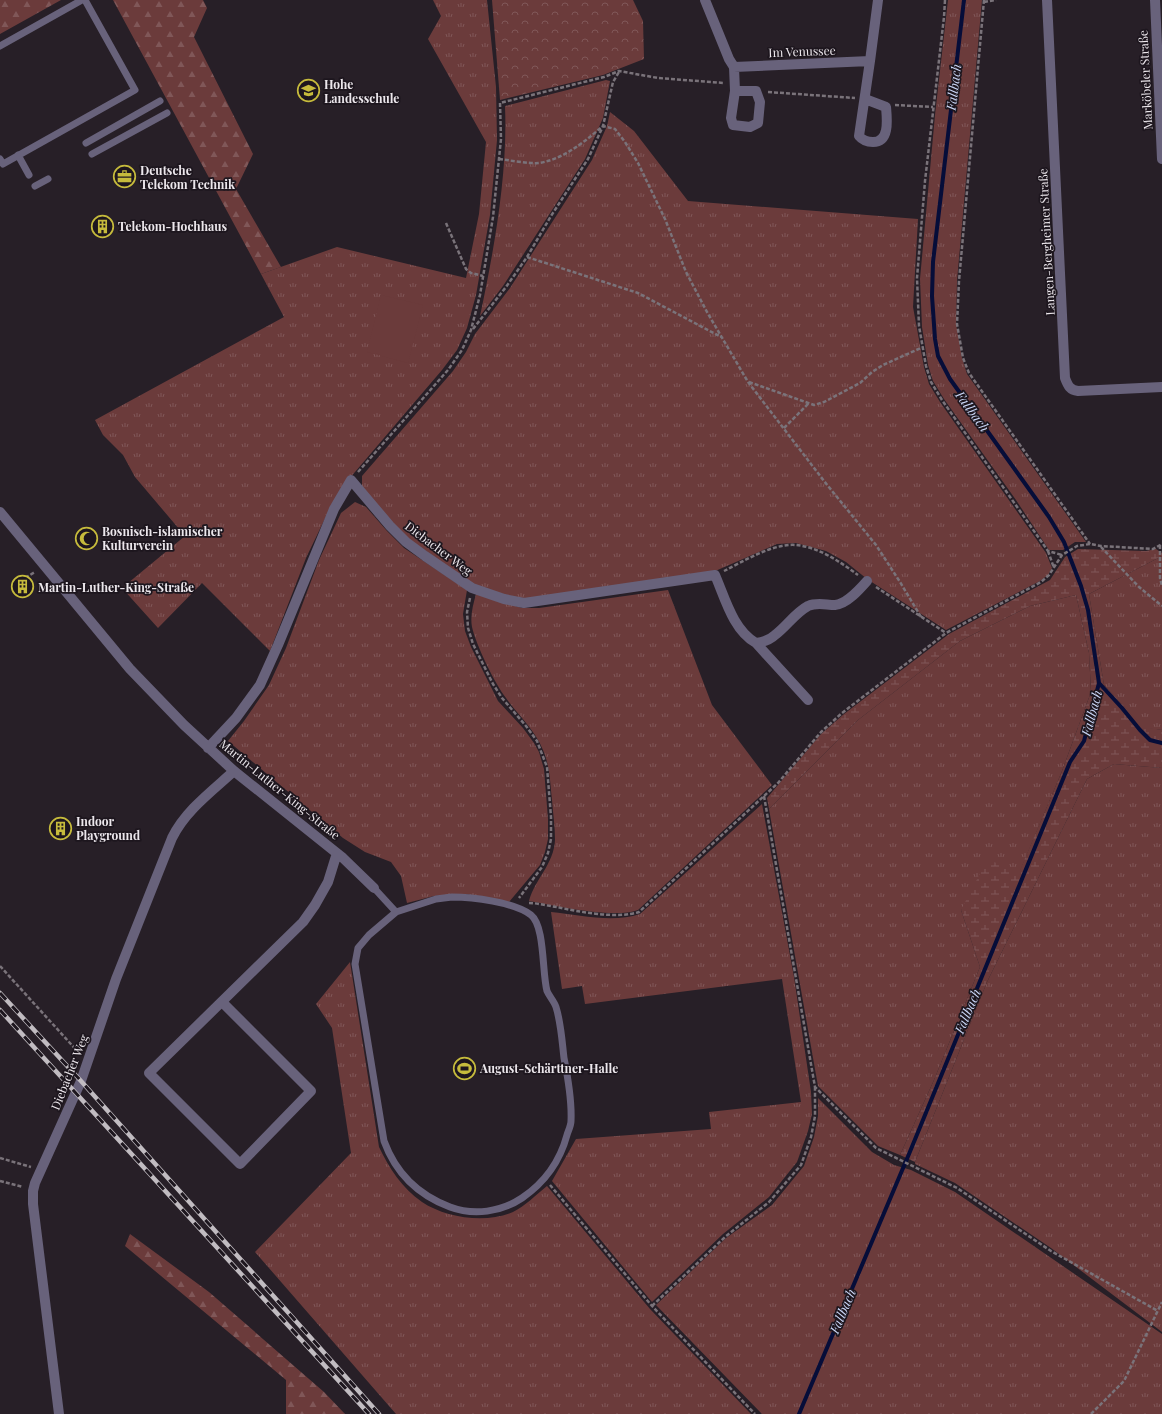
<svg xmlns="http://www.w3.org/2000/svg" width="1162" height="1414" viewBox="0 0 1162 1414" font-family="'Playfair Display',serif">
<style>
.grass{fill:url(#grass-tufts)}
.forest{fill:url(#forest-firs)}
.wetland{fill:url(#wetland-marsh)}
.park{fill:url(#park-crowns)}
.pitch{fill:#6b3b3b}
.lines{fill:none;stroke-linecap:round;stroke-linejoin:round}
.stream{stroke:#060d39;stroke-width:4}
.path{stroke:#7a737a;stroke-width:2.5;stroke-dasharray:4 2;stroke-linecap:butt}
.service{stroke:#68627b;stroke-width:7}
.minor{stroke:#68627b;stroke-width:10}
.rail-casing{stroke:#c1bcc1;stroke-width:4.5}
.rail{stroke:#1d161e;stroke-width:3;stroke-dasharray:9;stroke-linecap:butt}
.labels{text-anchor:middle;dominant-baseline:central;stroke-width:3.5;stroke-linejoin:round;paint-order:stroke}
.street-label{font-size:12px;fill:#ece7ec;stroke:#1d161e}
.poi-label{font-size:12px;font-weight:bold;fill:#ece7ec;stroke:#1d161e;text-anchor:start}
.water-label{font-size:13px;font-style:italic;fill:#cad6f6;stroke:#1d161e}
</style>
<defs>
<pattern id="grass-tufts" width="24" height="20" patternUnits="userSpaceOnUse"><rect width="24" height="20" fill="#6b3b3b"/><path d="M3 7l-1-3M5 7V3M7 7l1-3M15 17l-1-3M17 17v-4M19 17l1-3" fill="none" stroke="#805758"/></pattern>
<pattern id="forest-firs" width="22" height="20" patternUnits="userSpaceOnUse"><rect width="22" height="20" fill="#6b3b3b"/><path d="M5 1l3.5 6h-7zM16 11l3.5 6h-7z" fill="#805758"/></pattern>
<pattern id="wetland-marsh" width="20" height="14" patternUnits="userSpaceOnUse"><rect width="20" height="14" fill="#6b3b3b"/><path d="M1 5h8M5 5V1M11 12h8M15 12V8" fill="none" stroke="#805758"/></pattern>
<pattern id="park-crowns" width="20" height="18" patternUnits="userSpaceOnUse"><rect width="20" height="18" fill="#6b3b3b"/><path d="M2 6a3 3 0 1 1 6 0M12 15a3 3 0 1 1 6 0" fill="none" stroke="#805758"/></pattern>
</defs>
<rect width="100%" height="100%" fill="#271f27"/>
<path class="grass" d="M433,0H487L496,87L497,140L490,215L476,295L467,328L457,350L442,370L349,479L331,506L306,558L270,651L202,583L158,628L122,588L185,536L135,477L123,455L103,435L95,420L284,317L261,274L337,247L466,278L479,214L486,142L428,39L441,16Z
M948,0H982L957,281L956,324L962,358L967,374L1086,542H1075L1063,550H1049L1016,500L944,399L933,381L928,365L922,327L920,279L935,115Z
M606,80L610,81L603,118L585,159L503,286L480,316C494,250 508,174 505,106Z
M610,112L634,131L688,201L918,219L913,307L924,367L929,384L940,402L1046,553L1052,568L1048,575L1040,581L946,630L867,579L846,562L826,551L796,543L777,544L713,572L523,600L473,585L409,539L392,524L362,487V476L453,371L466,352L475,334L510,288L592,160L607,126Z
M355,502L366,507L387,531L404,548L467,590L463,614L465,631L471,647L498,701L523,728L534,743L539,752L544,769L548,819V839L545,852L540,865L509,902L465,894L434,896L407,903L401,876L391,862L365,852L343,838L228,741L244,721L269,685L286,648L319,560L341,513Z
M1162,556V730L1144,728L1104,685L1089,594Z
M668,590L712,705L772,785L638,910C613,919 557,906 529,901C535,879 554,864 555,840C555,827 553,813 552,800C550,783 550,766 543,750C535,730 518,715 506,698C495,684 476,645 472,627C470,616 473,605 476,594L522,608H539Z
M1076,595L1089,653L1091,692L1062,771L1020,871L961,910L980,967L934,1080L900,1155L878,1146L818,1086L769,809L858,720L960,641L1030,606Z
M1114,764L1162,768V1332L1051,1248L955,1183L915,1164V1162L987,982L1087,779Z
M762,804L794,977L811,1092L812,1114L808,1131L797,1162L769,1197L723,1234L652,1302L552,1181L576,1139L711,1129L709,1112L801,1102L782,979L585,1004L582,986L562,989L551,912C579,915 613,923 640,914Z
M350,962L379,1147C389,1168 402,1188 422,1202C446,1218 486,1224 513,1212C525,1206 536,1195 547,1186L650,1309L751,1414H396L255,1252L351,1153L332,1028L316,1004Z
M818,1098L872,1152L894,1165L911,1170L955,1192L1162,1334V1414H762L656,1305L726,1238L772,1205L804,1166L814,1137L818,1116Z"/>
<path class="forest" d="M0,0H61L0,34Z
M113,0H203L207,8L194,37L253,154L236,189L281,267L261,274Z
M130,1234L209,1292L324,1392L345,1414H286V1380L125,1246Z"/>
<path class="wetland" d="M1078,549L1146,551L1156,549L1162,553V556L1089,594L1104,685L1144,727L1162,730V768L1114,764L1087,779L987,982L915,1162L900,1155L934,1080L980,967L961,910L987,860L1020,870L1062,771L1091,692L1089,653L1076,595L1030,606L960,641L858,720L769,809L767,798L821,734L844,714L949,634L1050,580L1065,557Z"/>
<path class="park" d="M492,0H633L643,21L644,59L603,75L500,100Z"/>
<path class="pitch" d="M381,295L423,305L408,363L367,352Z"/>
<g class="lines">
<path class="stream" d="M1099,683L1122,708L1140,730L1150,740L1162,743
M799,1414L909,1154L1070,762L1084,741L1099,683L1088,610L1081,586L1064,542L1049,517L950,379L938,356L935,339L932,296L933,262L964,0"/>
<path class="path" d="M945,0L944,17L925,181L917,278L919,326L926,366L931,382L942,400L1048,551L1062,555
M984,0L959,281L957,324L963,358L969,373L1090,544
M984,2L996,0
M768,92L855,98
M895,105L933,107
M499,159C508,160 530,164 539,163C564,159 584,142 603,126L615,129L625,142L638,163L665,219L686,272L707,312L748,382L824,481L876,545L900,582L921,617
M446,223L466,269L471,273L483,276
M527,257L638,293L723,338
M473,329L506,287L527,257L551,216L588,159L603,126L613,82L619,72
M749,382L814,405L824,402L860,383L872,372L883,365L923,347
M784,428L809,403
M358,472L448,370L462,350L471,330L480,295L493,217L501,139L500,103L604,77L619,71L658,78L724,83
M1160,545V578L1162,586
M1101,547L1139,587L1162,606
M1048,551L1054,568
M724,571C744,561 773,543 796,545C819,547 840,562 858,575
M15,584L35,572
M876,587L946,633
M470,598L467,612L468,628L473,644L493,684L502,698L526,726L537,741L547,767L551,817V839L548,853L542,867L519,898
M764,796L815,1087L876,1148L957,1188L1051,1251L1158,1311
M529,903C538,903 548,906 557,907C579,912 618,919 639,912L778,783L821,732L842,713L946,633L1041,582L1049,575L1062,555L1077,546L1090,544L1101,546L1153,549L1162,544
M0,966L79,1053
M0,1158L31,1167
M0,1181L23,1187
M550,1185L652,1306L755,1414
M652,1306L725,1237L769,1202L801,1165L811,1137L815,1116V1087
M1091,1414L1124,1381L1162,1302"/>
<path class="service" d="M0,46L82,0
M86,143L160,101
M92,154L167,113
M18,155L29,175
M0,159L3,164L135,90L85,0
M35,186L48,179
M374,888L396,912
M452,897C472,897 514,902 531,915C545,926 542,973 547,991C549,996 554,1001 556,1007C561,1023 562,1041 564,1058C568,1078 572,1100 571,1121C571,1126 568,1131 567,1135C560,1161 544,1183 522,1198C501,1212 474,1216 450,1207C418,1195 396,1174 384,1141L355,964L358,948L369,935L396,912L436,899Z"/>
<path class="minor" d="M705,0L729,59L734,67L870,61L859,136C863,141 867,142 873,142C890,142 887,119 886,107L865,99
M1047,0L1065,378C1068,386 1070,390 1078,391L1162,387
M1155,0L1162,159
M870,61L878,0
M734,67L735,91L731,118L733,125L750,127L758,123L760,102L756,91H735
M0,512L130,669L184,725L234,771L343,858L374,888
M756,643L808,700
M208,748L236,718L260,685L278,645L334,509L351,480L390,526L406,542L425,556L472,588L504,599L524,603L715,575C725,598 733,630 756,643C763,642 770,640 775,635C787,626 795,613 808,606C817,602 826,605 835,605C847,604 860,589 867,581
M222,1002L311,1091L240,1164L149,1073L303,922L315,905L328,882L337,853
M59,1414L33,1204V1191L35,1183L81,1081L116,979L172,838C185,811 212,791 234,771"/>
<defs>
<path id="rail" d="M0,993L81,1081L379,1414
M0,1010L369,1414"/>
</defs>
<use href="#rail" class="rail-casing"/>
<use href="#rail" class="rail"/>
</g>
<defs>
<symbol id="school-ring" viewBox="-11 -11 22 22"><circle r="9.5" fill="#1d161e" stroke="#c6bb3c" stroke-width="1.5"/><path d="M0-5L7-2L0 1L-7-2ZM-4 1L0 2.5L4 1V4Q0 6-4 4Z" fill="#c6bb3c"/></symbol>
<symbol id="office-ring" viewBox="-11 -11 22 22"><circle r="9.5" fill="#1d161e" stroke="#c6bb3c" stroke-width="1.5"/><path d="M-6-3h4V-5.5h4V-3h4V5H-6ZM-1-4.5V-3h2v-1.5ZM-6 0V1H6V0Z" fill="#c6bb3c"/></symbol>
<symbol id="building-ring" viewBox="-11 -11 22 22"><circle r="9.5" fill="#1d161e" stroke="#c6bb3c" stroke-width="1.5"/><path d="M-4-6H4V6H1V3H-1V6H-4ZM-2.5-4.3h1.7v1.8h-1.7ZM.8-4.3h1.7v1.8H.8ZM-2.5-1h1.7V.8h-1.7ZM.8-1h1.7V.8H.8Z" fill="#c6bb3c"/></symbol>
<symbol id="mosque-ring" viewBox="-11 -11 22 22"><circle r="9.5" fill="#1d161e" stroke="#c6bb3c" stroke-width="1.5"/><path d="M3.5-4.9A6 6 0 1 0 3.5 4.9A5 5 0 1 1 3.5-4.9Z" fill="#c6bb3c"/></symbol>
<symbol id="stadium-ring" viewBox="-11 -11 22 22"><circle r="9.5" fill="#1d161e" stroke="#c6bb3c" stroke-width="1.5"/><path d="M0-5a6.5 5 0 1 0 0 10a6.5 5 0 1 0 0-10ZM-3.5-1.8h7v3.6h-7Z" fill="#c6bb3c"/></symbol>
</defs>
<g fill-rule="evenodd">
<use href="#school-ring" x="296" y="78" width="25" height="25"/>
<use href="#office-ring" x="112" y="164" width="25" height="25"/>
<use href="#building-ring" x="90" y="214" width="25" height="25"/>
<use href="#mosque-ring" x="74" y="526" width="25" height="25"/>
<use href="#building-ring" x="10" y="574" width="25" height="25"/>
<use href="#building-ring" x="48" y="816" width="25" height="25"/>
<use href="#stadium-ring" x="452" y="1056" width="25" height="25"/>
</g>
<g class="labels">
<g class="street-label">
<text transform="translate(802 51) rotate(-2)">Im Venussee</text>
<text transform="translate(1145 80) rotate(-93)">Marköbeler Straße</text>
<text transform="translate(1046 242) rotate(-93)">Langen-Bergheimer Straße</text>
<text transform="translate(439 548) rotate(37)">Diebacher Weg</text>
<text transform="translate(280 789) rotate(39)">Martin-Luther-King-Straße</text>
<text transform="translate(69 1072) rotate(-68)">Diebacher Weg</text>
</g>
<g class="poi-label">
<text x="324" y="84">Hohe<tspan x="324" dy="14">Landesschule</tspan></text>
<text x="140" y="170">Deutsche<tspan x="140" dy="14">Telekom Technik</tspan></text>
<text x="118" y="226">Telekom-Hochhaus</text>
<text x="102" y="531">Bosnisch-islamischer<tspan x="102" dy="14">Kulturverein</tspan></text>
<text x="38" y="587">Martin-Luther-King-Straße</text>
<text x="76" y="821">Indoor<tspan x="76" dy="14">Playground</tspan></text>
<text x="480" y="1068">August-Schärttner-Halle</text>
</g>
<g class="water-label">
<text transform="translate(953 87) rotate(-83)">Fallbach</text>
<text transform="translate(973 411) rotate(54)">Fallbach</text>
<text transform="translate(1091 713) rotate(-75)">Fallbach</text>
<text transform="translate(967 1011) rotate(-67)">Fallbach</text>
<text transform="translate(842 1311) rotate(-67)">Fallbach</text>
</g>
</g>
</svg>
